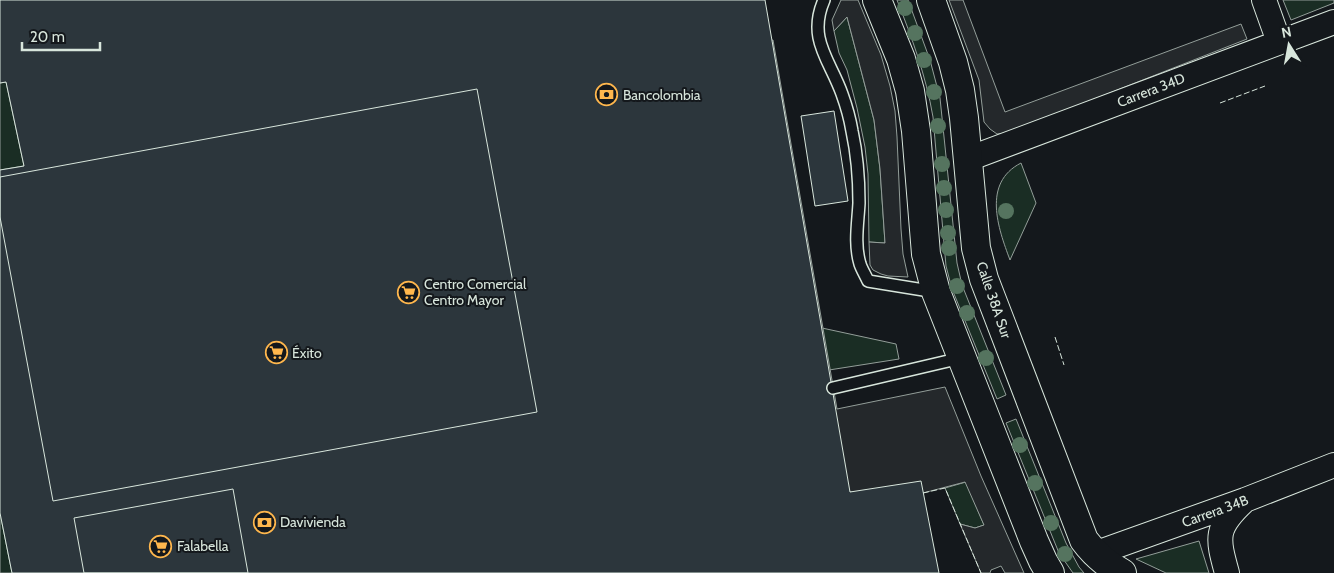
<svg xmlns="http://www.w3.org/2000/svg" width="1334" height="573" viewBox="0 0 1334 573" font-family="Cabin,sans-serif">
<style>
.green{fill:#1a2d24;stroke:#939e99}
.parking{fill:#24282b;stroke:#939e99}
.building{fill:#2c363c;stroke:#d8e6dc}
.lines{fill:none;stroke-linecap:round;stroke-linejoin:round}
.lane-casing{stroke:#d8e6dc;stroke-width:14}
.street-casing{stroke:#d8e6dc;stroke-width:26}
.secondary-casing{stroke:#d8e6dc;stroke-width:30}
.lane{stroke:#14181c;stroke-width:11}
.street{stroke:#14181c;stroke-width:24}
.secondary{stroke:#14181c;stroke-width:28}
.fence{stroke:#d8e6dc;stroke-width:1;stroke-dasharray:6 2.5;stroke-linecap:butt}
.tree{fill:#55745f}
.labels{text-anchor:middle;dominant-baseline:central;stroke-width:4;stroke-linejoin:round;paint-order:stroke}
.street-label{font-size:14px;fill:#d8e6dc;stroke:#14181c}
.poi-label{font-size:14px;fill:#d8e6dc;stroke:#14181c;text-anchor:start}
</style>
<rect width="100%" height="100%" fill="#14181c"/>
<path class="green" d="M897,0H908L930,60L940,98L957,263L962,285L1006,395L997,399L952,289L946,266L933,117C926,76 912,38 897,0Z
M1283,0H1334V3L1291,20Z
M847,17L874,120L880,169L885,243L869,242L868,174L865,147L857,108L847,70L839,53L834,31Z
M6,82L24,166L0,170V83Z
M1021,163L1036,203L1010,260C998,228 982,183 1021,163Z
M822,328L896,344L899,359L829,370Z
M1016,419L1066,543L1079,567L1084,573H1073L1059,553L1006,423Z
M966,482L984,525L975,528L960,524L945,488Z
M0,513L12,573H0Z
M1199,541L1209,573H1166L1136,559Z"/>
<path class="parking" d="M841,0H858L881,55L890,86L895,111L897,137L901,229L903,254L908,277L888,276L881,274L873,270L870,265L869,242L885,243L880,169L874,120L847,17L834,31L832,20Z
M949,0H963L1005,112L1241,24L1247,39L1008,133L997,134L990,129L984,122L979,80Z
M773,40L837,409L945,387L981,476L1024,573H1005L1001,566L991,570L990,573H981L960,524L975,528L984,525L965,482L923,493L850,492L642,63Z"/>
<path class="building" d="M0,0H765L850,492L921,481L939,573H12L0,513V170L24,166L6,82L0,83Z
M477,89L537,412L53,501L0,217V177Z
M834,111L848,201L815,206L801,116Z
M233,489L248,573H84L74,518Z"/>
<g class="lines">
<defs>
<path id="lane" d="M824,0C807,39 830,60 842,94C846,105 850,119 852,131C857,154 859,179 859,203C858,223 854,244 860,264C862,270 866,276 868,281L936,292
M833,388L961,358"/>
<path id="street" d="M1264,0L1279,42
M968,159L1334,22
M1094,554L1245,500L1334,465
M1227,573C1217,537 1215,528 1244,501"/>
<path id="secondary" d="M877,0L901,59L910,91L916,131L926,254L936,292L1034,541L1043,561L1050,573
M931,0L953,62L960,90L964,118L976,248L984,279L1084,540C1095,555 1106,564 1122,573"/>
</defs>
<use href="#lane" class="lane-casing"/>
<use href="#street" class="street-casing"/>
<use href="#secondary" class="secondary-casing"/>
<use href="#lane" class="lane"/>
<use href="#street" class="street"/>
<use href="#secondary" class="secondary"/>
<path class="fence" d="M1220,103L1265,86
M1055,337L1064,365
M923,493L945,488L981,573"/>
</g>
<g class="tree">
<circle cx="905" cy="8" r="8"/>
<circle cx="915" cy="33" r="8"/>
<circle cx="924" cy="60" r="8"/>
<circle cx="934" cy="92" r="8"/>
<circle cx="938" cy="126" r="8"/>
<circle cx="942" cy="164" r="8"/>
<circle cx="944" cy="188" r="8"/>
<circle cx="946" cy="210" r="8"/>
<circle cx="1006" cy="211" r="8"/>
<circle cx="948" cy="233" r="8"/>
<circle cx="949" cy="248" r="8"/>
<circle cx="957" cy="286" r="8"/>
<circle cx="967" cy="313" r="8"/>
<circle cx="986" cy="358" r="8"/>
<circle cx="1020" cy="445" r="8"/>
<circle cx="1035" cy="483" r="8"/>
<circle cx="1051" cy="523" r="8"/>
<circle cx="1065" cy="554" r="8"/>
</g>
<defs>
<symbol id="bank-ring" viewBox="-11 -11 22 22"><circle r="9.5" fill="#14181c" stroke="#ffb74d" stroke-width="1.5"/><path d="M-6-4H6V4H-6ZM0-2.3a2.3 2.3 0 1 0 0 4.6a2.3 2.3 0 1 0 0-4.6Z" fill="#ffb74d"/></symbol>
<symbol id="supermarket-ring" viewBox="-11 -11 22 22"><circle r="9.5" fill="#14181c" stroke="#ffb74d" stroke-width="1.5"/><path d="M-6-5.5h2.5l.6 2H6L4.5 2H-2.5L-4.4-4H-6ZM-1.5 3.2a1.3 1.3 0 1 0 .1 0ZM3 3.2a1.3 1.3 0 1 0 .1 0Z" fill="#ffb74d"/></symbol>
</defs>
<g fill-rule="evenodd">
<use href="#bank-ring" x="594" y="82" width="25" height="25"/>
<use href="#supermarket-ring" x="396" y="280" width="25" height="25"/>
<use href="#supermarket-ring" x="264" y="340" width="25" height="25"/>
<use href="#bank-ring" x="252" y="510" width="25" height="25"/>
<use href="#supermarket-ring" x="148" y="534" width="25" height="25"/>
</g>
<g class="labels">
<g class="street-label">
<text transform="translate(1151 90) rotate(-21)">Carrera 34D</text>
<text transform="translate(994 300) rotate(71)">Calle 38A Sur</text>
<text transform="translate(1215 511) rotate(-20)">Carrera 34B</text>
</g>
<g class="poi-label">
<text x="623" y="95">Bancolombia</text>
<text x="424" y="284">Centro Comercial<tspan x="424" dy="16">Centro Mayor</tspan></text>
<text x="292" y="353">Éxito</text>
<text x="280" y="522">Davivienda</text>
<text x="177" y="546">Falabella</text>
</g>
</g>
<g transform="translate(1289 45) rotate(349)" stroke="#14181c" stroke-width="4" paint-order="stroke">
<path d="M0-4L9 19L0 12L-9 19Z" fill="#d8e6dc"/>
<text y="-8" font-size="14" font-weight="bold" text-anchor="middle" fill="#d8e6dc">N</text>
</g>
<path d="M22 42v8h78v-8" fill="none" stroke="#d8e6dc" stroke-width="2.5"/>
<text x="30" y="42" font-size="15" fill="#d8e6dc" stroke="#14181c" stroke-width="4" paint-order="stroke">20 m</text>
</svg>
